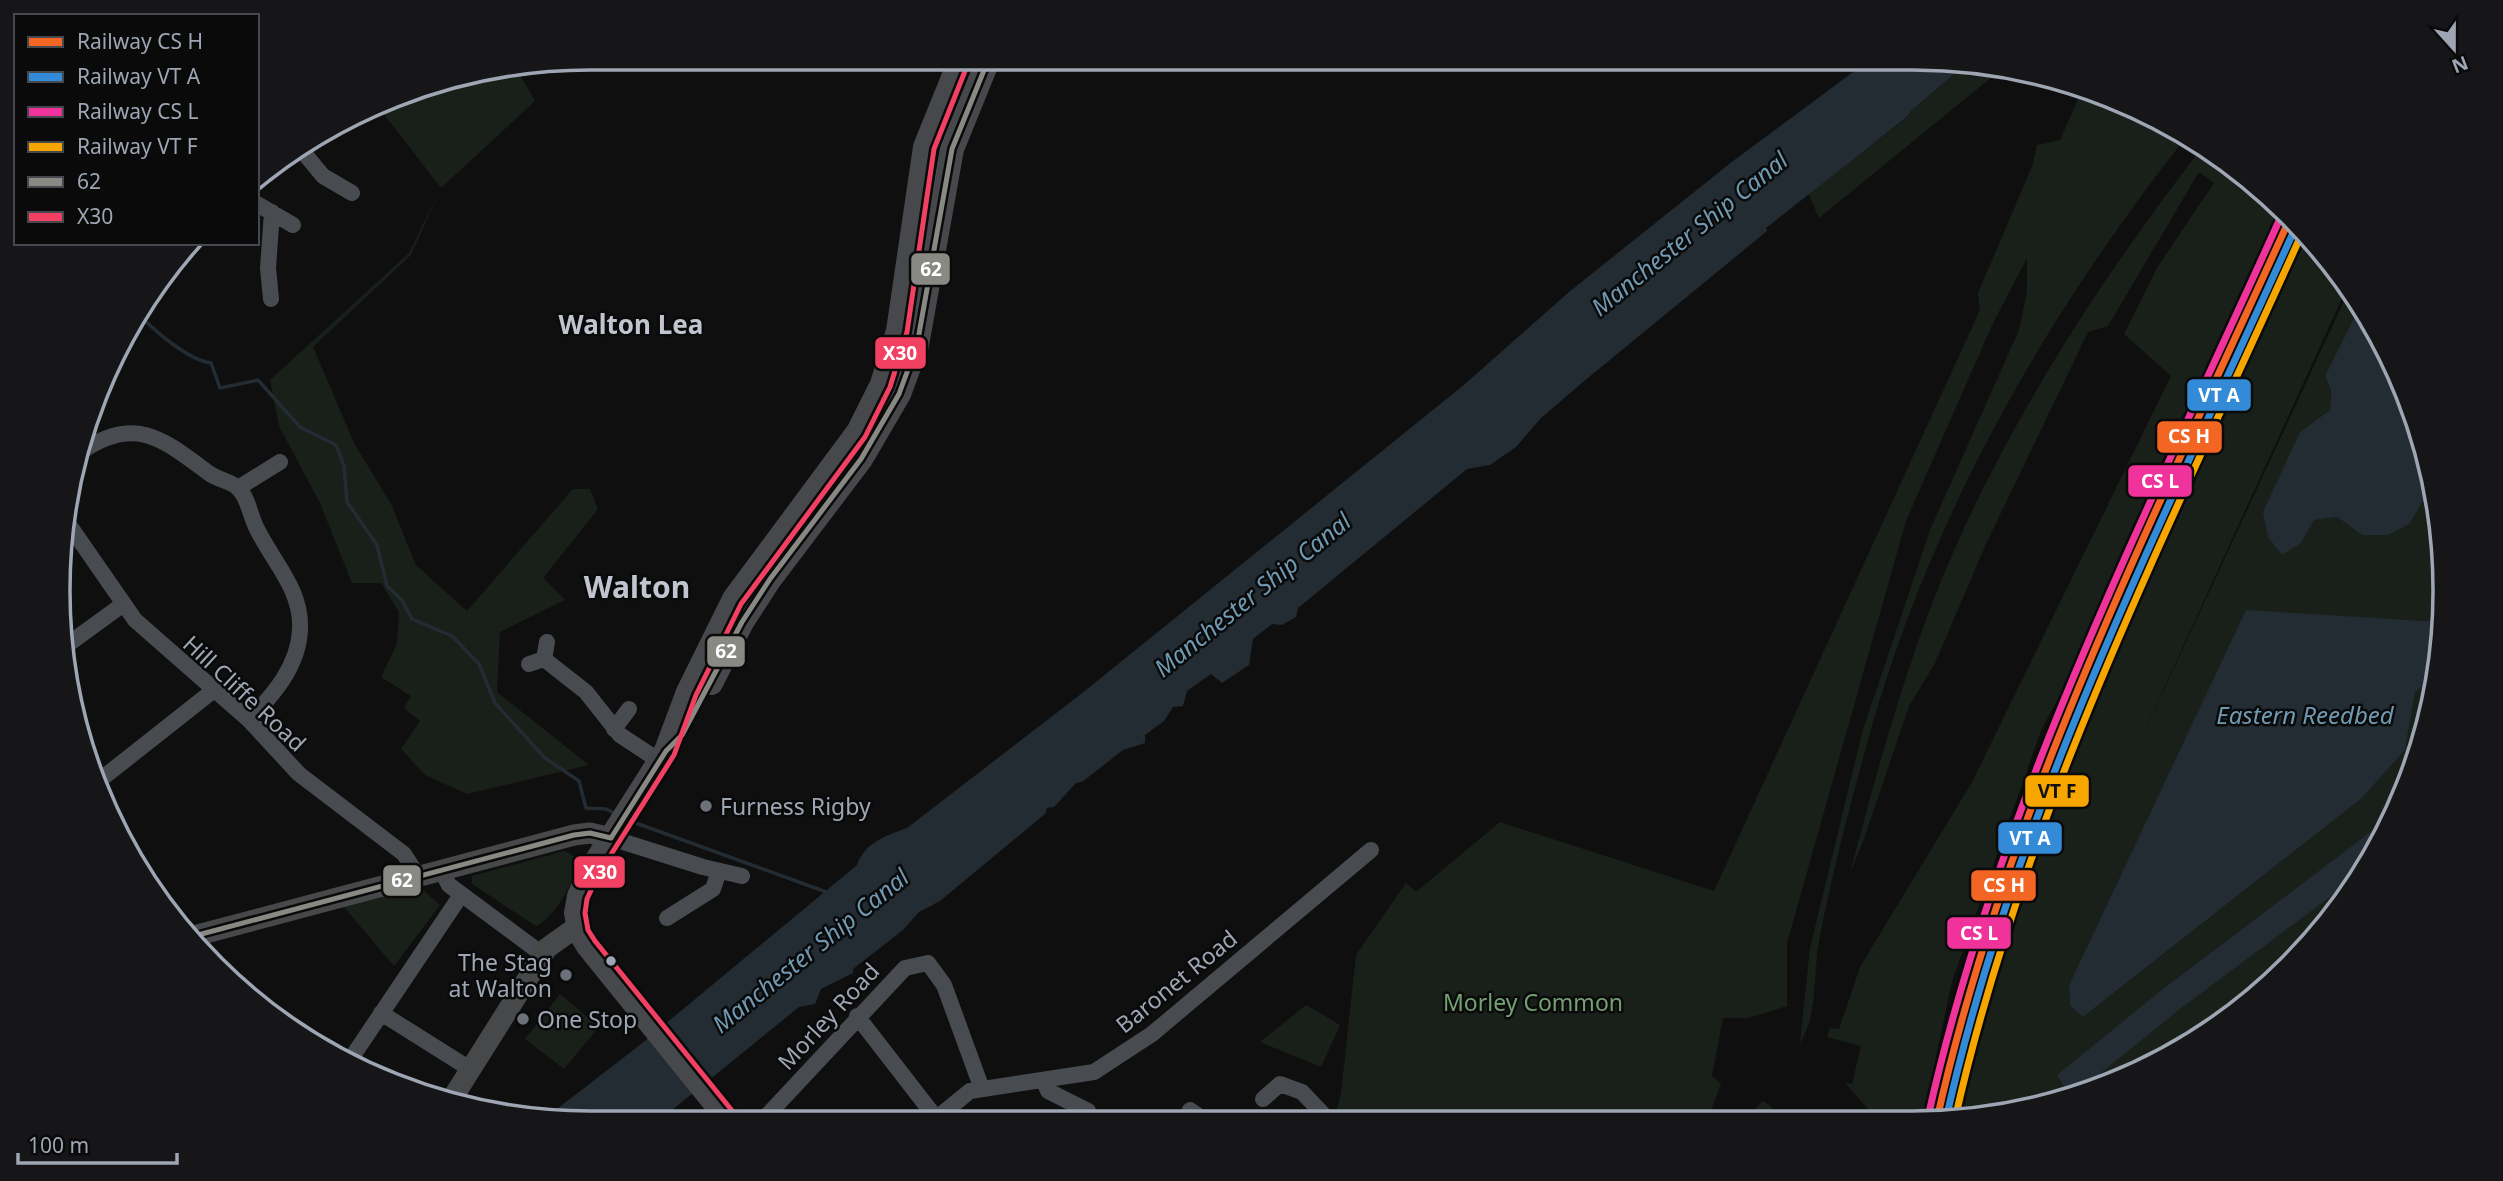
<svg xmlns="http://www.w3.org/2000/svg" width="2503" height="1181" viewBox="0 0 2503 1181" font-family="'Noto Sans',sans-serif">
<style>
.green{fill:#19201a}
.water{fill:#222c32}
.lines{fill:none;stroke-linecap:round;stroke-linejoin:round}
.stream{stroke:#222c32;stroke-width:3.5}
.minor{stroke:#484b50;stroke-width:16}
.major{stroke:#46484a;stroke-width:21}
.highway{stroke:#46484b;stroke-width:24}
.bus-1-casing{stroke:#0a0a0b;stroke-width:10}
.bus-2-casing{stroke:#0a0a0b;stroke-width:10}
.bus-1{stroke:#898984;stroke-width:5}
.bus-2{stroke:#f24062;stroke-width:5}
.rail-1-casing{stroke:#0a0a0b;stroke-width:12}
.rail-2-casing{stroke:#0a0a0b;stroke-width:12}
.rail-3-casing{stroke:#0a0a0b;stroke-width:12}
.rail-4-casing{stroke:#0a0a0b;stroke-width:12}
.rail-1{stroke:#f26522;stroke-width:7}
.rail-2{stroke:#338bd7;stroke-width:7}
.rail-3{stroke:#ef339a;stroke-width:7}
.rail-4{stroke:#f7a600;stroke-width:7}
.poi-dot{fill:#6c717a;stroke:#0a0a0b;stroke-width:2.5}
.bus-dot{fill:#9ea6b3;stroke:#0a0a0b;stroke-width:2.5}
.labels{text-anchor:middle;dominant-baseline:central;stroke-width:5;stroke-linejoin:round;paint-order:stroke}
.street-label{font-size:23px;fill:#9ea6b3;stroke:#0a0a0b}
.poi-label{font-size:23px;fill:#9ea6b3;stroke:#0a0a0b;text-anchor:start}
.park-label{font-size:23px;fill:#74a073;stroke:#0a0a0b}
.water-label{font-size:24px;font-style:italic;fill:#709ab3;stroke:#0a0a0b}
.quarter-label{font-size:26px;font-weight:bold;fill:#c0c5cf;stroke:#0a0a0b}
.district-label{font-size:30px;font-weight:bold;fill:#c0c5cf;stroke:#0a0a0b}
.rim{fill:none;stroke:#9ea6b3;stroke-width:3.5}
.line-badge{stroke:#0a0a0b;stroke-width:2.5}
.badge-label{font-size:19px;text-anchor:middle;font-weight:bold;fill:#fff}
.pale-badge-label{font-size:19px;text-anchor:middle;font-weight:bold;fill:#111}
</style>
<rect width="100%" height="100%" fill="#0f0f10"/>
<path class="green" d="M1967,63L2004,67L1819,218L1808,193L1907,118L1912,110Z
M517,70L535,101L441,188L411,255L313,347L354,443L391,504L416,565L467,611L573,489H590L598,509L543,578L565,600L500,632L497,692L589,765L467,794L425,775L401,749L420,721L404,708L411,696L381,677L397,644L399,612L381,583H352L320,503L279,426L270,380L409,253L441,188L377,105L419,86Z
M2083,94L2142,112L2187,136C2044,317 1930,517 1868,740C1850,806 1832,873 1819,941C1813,974 1818,1015 1800,1043L1810,948L1862,733L1930,530L2019,330L2027,291V258L1993,323L1906,521L1787,943V1006L1748,1018H1723L1712,1076L1721,1084L1710,1113L1714,1120L1334,1121L1341,1093L1356,955L1406,883L1416,892L1500,822L1714,891L1975,321L1980,309L1978,293L2033,164L2037,145L2060,140L2079,97Z
M2204,145L2283,208L2135,526L2088,644L2042,728L1952,981L1923,1119H1877L1845,1083L1852,1084L1861,1046L1827,1037L1830,1028L1839,1029L1860,967L1972,782L2171,376L2124,334L2157,268L2214,183L2199,172L2108,326L2088,332L1986,544L1934,665L1909,706L1864,839L1850,873C1881,756 1913,637 1965,526C2029,389 2112,264 2204,145Z
M2303,231L2348,285L2129,765L2350,288L2361,304L2325,376L2331,390L2330,410L2300,432L2301,543L2313,520L2337,517L2362,535L2428,494L2434,482L2445,590L2442,622L2246,611L2069,985L2070,1006L2083,1017L2362,798L2405,750L2415,691L2437,675L2435,694L2405,794L2335,914L2250,1000L2224,1020L2117,1083L1982,1119H1958C1979,1031 1998,943 2030,858C2108,644 2209,438 2303,231Z
M565,851L576,858C579,877 554,919 536,926L472,884V876Z
M417,885L440,905L394,966L343,906Z
M560,994L599,1027L564,1069L525,1039Z
M1306,1005L1340,1025L1321,1067L1260,1042Z
M1763,1101L1772,1107V1119H1744Z"/>
<path class="water" d="M1872,58L1967,63L1912,110L1907,117L1766,228L1767,231L1583,382L1541,418L1516,447L1490,465L1467,469L1298,608L1296,617L1282,625L1272,624L1253,639L1249,665L1222,683L1211,674L1187,691L1183,706L1173,707L1164,721L1145,735V743L1123,750L1082,782L1076,783L1054,807L1047,808L1045,814L940,901L919,912L903,930L853,969V973L821,989L815,1004L799,1007L656,1123H590L544,1119L641,1044L857,865C864,843 887,835 907,828L1081,694L1465,384L1569,292L1733,161Z
M2361,304L2405,386L2434,482L2409,524L2388,535H2362L2337,517L2314,520L2301,543L2282,555L2268,537L2263,512L2300,432L2330,410L2331,390L2325,376Z
M2246,610L2442,622L2437,675L2415,692L2405,750L2362,798L2083,1017L2070,1006L2069,985Z
M2393,815L2358,876L2180,1009L2076,1093L2069,1094L2057,1075L2163,989Z"/>
<g class="lines">
<path class="stream" d="M138,314C155,331 188,360 211,363L220,388L258,380L300,427L336,445L344,466L347,502L377,545L387,586L402,600L412,619L452,636L479,664L495,703L545,758L579,781L586,808L606,809L616,814
M633,822L829,893"/>
<path class="minor" d="M299,147L323,176L352,193
M257,204L293,225
M271,299L268,268L272,212
M81,452C136,414 164,440 210,474C219,480 231,481 238,488C248,497 250,515 256,527C272,561 302,589 300,629C299,666 273,695 249,720
M238,488L280,462
M65,519L135,620L249,720L299,774L404,854L418,876
M63,648L122,605
M544,659L586,692L620,735L661,762
M529,664L544,659L547,642
M614,729L629,709
M100,780L214,690
M611,838L703,867L742,876
M441,870L449,885L542,954
M667,918L713,889L719,871
M381,1013L470,1069
M857,1016L936,1118
M350,1060L461,895
M1044,1081L1048,1091L1088,1111L1090,1122
M1263,1099L1280,1084L1302,1092L1322,1113L1323,1121
M1190,1110L1206,1121
M932,1122L970,1091L1094,1072L1152,1034L1371,850
M760,1123L905,968L928,963L944,985L982,1089"/>
<path class="major" d="M194,936L574,835L590,833L611,838
M450,1102L547,948L578,926"/>
<path class="highway" d="M711,683L742,622L770,579L861,459L899,394L917,345L952,149L989,58
M731,1123L588,946L580,933L576,913L579,896L590,871L666,751L688,692L734,599L858,432L882,384L898,331L925,147L961,58"/>
<defs>
<path id="bus-1" d="M611,838L666,751L682,735L742,622L770,579L861,459L899,394L917,345L952,149L989,58
M194,936L574,835L590,833L611,838"/>
<path id="bus-2" d="M738,1118L595,941L588,930L585,913L587,899L598,875L674,755L696,695L741,604L865,437L890,387L907,332L934,149L969,61"/>
</defs>
<use href="#bus-1" class="bus-1-casing"/>
<use href="#bus-2" class="bus-2-casing"/>
<use href="#bus-1" class="bus-1"/>
<use href="#bus-2" class="bus-2"/>
<defs>
<path id="rail-1" d="M1937,1119C2008,802 2158,510 2291,216"/>
<path id="rail-2" d="M1946,1119C2016,805 2166,516 2297,224"/>
<path id="rail-3" d="M1928,1117C1999,799 2150,508 2283,212"/>
<path id="rail-4" d="M1955,1119C2025,807 2173,521 2303,231"/>
</defs>
<use href="#rail-1" class="rail-1-casing"/>
<use href="#rail-2" class="rail-2-casing"/>
<use href="#rail-3" class="rail-3-casing"/>
<use href="#rail-4" class="rail-4-casing"/>
<use href="#rail-1" class="rail-1"/>
<use href="#rail-2" class="rail-2"/>
<use href="#rail-3" class="rail-3"/>
<use href="#rail-4" class="rail-4"/>
</g>
<g class="poi-dot">
<circle cx="706" cy="806" r="7"/>
<circle cx="566" cy="975" r="7"/>
<circle cx="523" cy="1019" r="7"/>
</g>
<circle class="bus-dot" cx="611" cy="961" r="6"/>
<g class="labels">
<g class="street-label">
<text transform="translate(245 693) rotate(43)">Hill Cliffe Road</text>
<text transform="translate(1176 981) rotate(-39)">Baronet Road</text>
<text transform="translate(828 1016) rotate(-47)">Morley Road</text>
</g>
<g class="poi-label">
<text x="720" y="806">Furness Rigby</text>
<text x="552" y="962" text-anchor="end">The Stag<tspan x="552" dy="26">at Walton</tspan></text>
<text x="537" y="1019">One Stop</text>
</g>
<g class="park-label">
<text x="1533" y="1002">Morley Common</text>
</g>
<g class="water-label">
<text transform="translate(1689 233) rotate(-39)">Manchester Ship Canal</text>
<text transform="translate(1252 594) rotate(-39)">Manchester Ship Canal</text>
<text x="2305" y="714">Eastern Reedbed</text>
<text transform="translate(810 950) rotate(-39)">Manchester Ship Canal</text>
</g>
<g class="quarter-label">
<text x="631" y="324">Walton Lea</text>
</g>
<g class="district-label">
<text x="637" y="586">Walton</text>
</g>
</g>
<path d="M0 0H2503V1181H0ZM590 70H1913A520 520 0 0 1 2433 590V591A520 520 0 0 1 1913 1111H590A520 520 0 0 1 70 591V590A520 520 0 0 1 590 70Z" fill="#161618" fill-rule="evenodd"/>
<path class="rim" d="M590 70H1913A520 520 0 0 1 2433 590V591A520 520 0 0 1 1913 1111H590A520 520 0 0 1 70 591V590A520 520 0 0 1 590 70Z"/>
<g class="line-badge">
<rect x="910" y="252" width="41" height="34" rx="7" fill="#898984"/>
<rect x="874" y="336" width="53" height="34" rx="7" fill="#f24062"/>
<rect x="2186" y="378" width="66" height="34" rx="7" fill="#338bd7"/>
<rect x="2156" y="420" width="67" height="34" rx="7" fill="#f26522"/>
<rect x="2127" y="464" width="66" height="34" rx="7" fill="#ef339a"/>
<rect x="706" y="635" width="40" height="33" rx="7" fill="#898984"/>
<rect x="2024" y="774" width="66" height="34" rx="7" fill="#f7a600"/>
<rect x="1997" y="821" width="66" height="34" rx="7" fill="#338bd7"/>
<rect x="573" y="855" width="53" height="34" rx="7" fill="#f24062"/>
<rect x="382" y="864" width="40" height="33" rx="7" fill="#898984"/>
<rect x="1970" y="869" width="67" height="33" rx="7" fill="#f26522"/>
<rect x="1946" y="916" width="66" height="34" rx="7" fill="#ef339a"/>
</g>
<g class="badge-label">
<text x="931" y="276">62</text>
<text x="900" y="360">X30</text>
<text x="2219" y="402">VT A</text>
<text x="2189" y="443">CS H</text>
<text x="2160" y="488">CS L</text>
<text x="726" y="658">62</text>
<text x="2030" y="845">VT A</text>
<text x="600" y="879">X30</text>
<text x="402" y="887">62</text>
<text x="2004" y="892">CS H</text>
<text x="1979" y="940">CS L</text>
</g>
<g class="pale-badge-label">
<text x="2057" y="798">VT F</text>
</g>
<rect x="14" y="14" width="245" height="231" fill="#0a0a0b" stroke="#45484e" stroke-width="2"/>
<rect x="28" y="37" width="35" height="10" fill="#f26522" stroke="#45484e" stroke-width="2"/>
<text x="77" y="49" font-size="21" fill="#9ea6b3">Railway CS H</text>
<rect x="28" y="72" width="35" height="10" fill="#338bd7" stroke="#45484e" stroke-width="2"/>
<text x="77" y="84" font-size="21" fill="#9ea6b3">Railway VT A</text>
<rect x="28" y="107" width="35" height="10" fill="#ef339a" stroke="#45484e" stroke-width="2"/>
<text x="77" y="119" font-size="21" fill="#9ea6b3">Railway CS L</text>
<rect x="28" y="142" width="35" height="10" fill="#f7a600" stroke="#45484e" stroke-width="2"/>
<text x="77" y="154" font-size="21" fill="#9ea6b3">Railway VT F</text>
<rect x="28" y="177" width="35" height="10" fill="#898984" stroke="#45484e" stroke-width="2"/>
<text x="77" y="189" font-size="21" fill="#9ea6b3">62</text>
<rect x="28" y="212" width="35" height="10" fill="#f24062" stroke="#45484e" stroke-width="2"/>
<text x="77" y="224" font-size="21" fill="#9ea6b3">X30</text>
<g transform="translate(2454 49) rotate(159)" stroke="#0a0a0b" stroke-width="5" paint-order="stroke">
<path d="M0-5L12 26L0 18L-12 26Z" fill="#9ea6b3"/>
<text y="-10" font-size="19" font-weight="bold" text-anchor="middle" fill="#9ea6b3">N</text>
</g>
<path d="M18 1153v10h159v-10" fill="none" stroke="#9ea6b3" stroke-width="3.5"/>
<text x="28" y="1153" font-size="21" fill="#9ea6b3" stroke="#0a0a0b" stroke-width="5" paint-order="stroke">100 m</text>
</svg>
